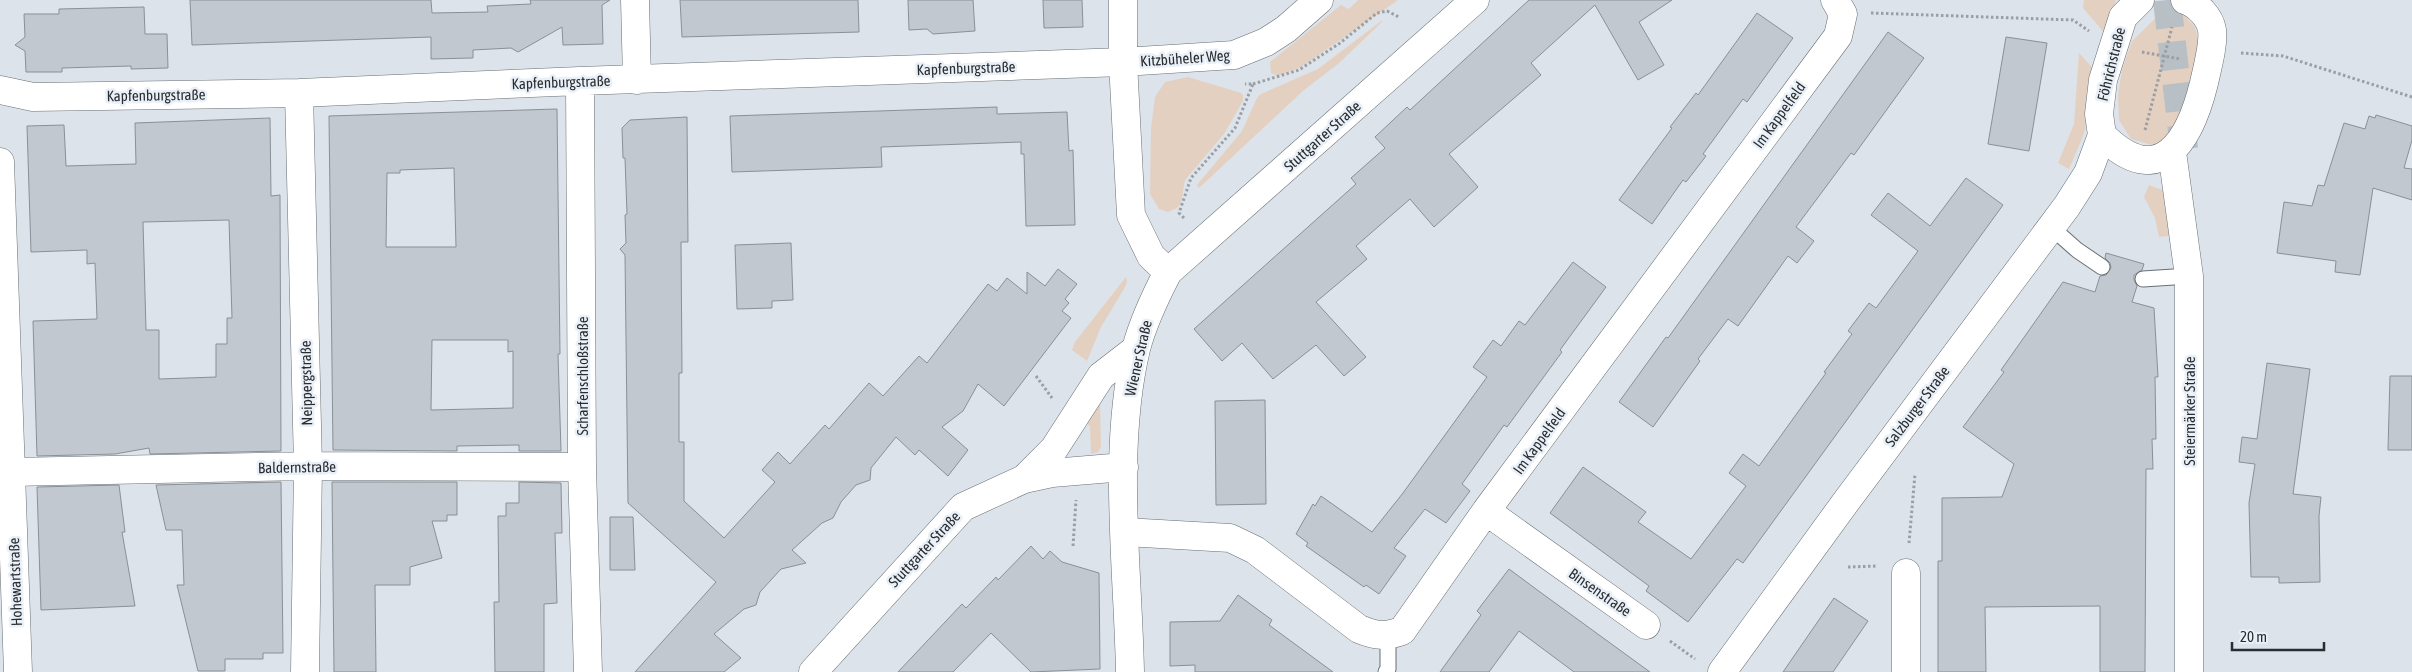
<svg xmlns="http://www.w3.org/2000/svg" width="2412" height="672" viewBox="0 0 2412 672" font-family="'Asap Condensed',sans-serif">
<style>
.green{fill:#e4d0c0}
.building{fill:#c1c8cf;stroke:#899097;fill-rule:evenodd}
.lines{fill:none;stroke-linecap:round;stroke-linejoin:round}
.primary-tunnel{stroke:#b8bfc5;stroke-width:28;stroke-dasharray:28 14;stroke-linecap:butt}
.service-casing{stroke:#686f75;stroke-width:17}
.minor-casing{stroke:#686f75;stroke-width:29}
.secondary-casing{stroke:#686f75;stroke-width:29}
.path{stroke:#9a9fa5;stroke-width:3;stroke-dasharray:2.5 2.5;stroke-linecap:butt}
.service{stroke:#fff;stroke-width:15}
.minor{stroke:#fff;stroke-width:28}
.secondary{stroke:#fff;stroke-width:28}
.labels{text-anchor:middle;dominant-baseline:central;stroke-width:5;stroke-linejoin:round;paint-order:stroke}
.street-label{font-size:15px;fill:#2a2d2f;stroke:#e9f0f8}
</style>
<rect width="100%" height="100%" fill="#dce3ea"/>
<path class="green" d="M1358,0H1398L1301,67L1278,76L1271,73L1270,62L1341,5L1349,9Z
M2084,0H2116L2107,36L2083,8Z
M2163,11L2183,14L2195,27L2201,54L2173,138L2152,145L2131,139L2119,120L2118,95L2122,70L2132,41Z
M1383,21L1338,64L1304,90L1199,188L1197,185L1242,131L1257,98L1261,94L1318,69L1380,22Z
M2079,53L2100,76L2083,136L2069,169L2058,163L2074,124Z
M1188,77L1241,93L1243,95V101L1224,134L1185,180L1181,203L1177,208L1168,212L1159,209L1150,194L1151,128L1155,97L1165,82Z
M2149,185L2165,191L2178,235L2159,237L2155,218L2144,197Z
M1126,277L1127,282L1124,289L1101,327L1087,361L1072,350L1075,342Z
M1097,403L1100,404L1101,447L1098,452L1091,454L1090,426L1087,423Z"/>
<path class="building" d="M190,0H431L432,13L488,12L487,6L531,4L530,0H610L602,5L603,44L563,45L562,27L518,52L511,48L473,50V58L431,59V37L192,45Z
M680,0H858L859,32L682,37Z
M908,0H973L975,31L933,34L927,29L909,30Z
M1043,0H1082L1083,27L1044,28Z
M1529,0H1672L1639,22L1664,65L1638,80L1595,5L1531,63L1541,75L1449,154L1478,187L1434,227L1410,199L1356,246L1367,259L1316,302L1366,357L1344,376L1316,345L1273,379L1242,343L1222,361L1194,329L1356,184L1351,178L1385,148L1375,137L1407,107L1410,110Z
M144,7L145,34H167L168,68L131,69V66L62,68V72H26L25,51L15,45L25,37L24,14H59V9Z
M1757,13L1793,38L1747,102L1743,99L1703,154L1706,156L1686,182L1683,180L1652,224L1619,200L1672,128L1670,127L1696,93L1698,95Z
M1888,32L1924,58L1854,155L1851,153L1796,227L1814,241L1797,263L1788,256L1738,326L1728,319L1698,359L1700,361L1653,427L1619,402L1666,337L1668,338Z
M2006,37L2047,43L2029,151L1988,144Z
M997,107V114L1067,112L1069,151L1073,150L1075,225L1026,226L1024,154H1021V142L881,147L882,167L732,172L730,116Z
M557,109L560,354H558L561,451H519V445L457,446V451L333,450L329,116ZM454,168L456,247H386L387,173H400V170ZM432,340H508V352L513,351V408L431,410Z
M2376,115L2412,126V140L2404,168L2412,169V200L2373,188L2360,275L2335,272L2336,261L2277,253L2284,202L2312,206L2318,185L2324,186L2344,123L2365,129L2369,116L2375,118Z
M687,117L688,242H681L682,373H679V442H684V501L724,538L775,482L762,470L778,452L790,464L825,425L829,429L869,383L883,396L919,356L927,363L988,284L997,291L1007,278L1027,294V272L1045,286L1058,269L1077,284L1065,299L1069,303L1062,311L1071,318L1004,406L978,384L963,411L942,427L968,450L948,476L919,450L915,455L896,437L871,468L870,480L856,485L841,502L833,518L822,523L792,550L806,563L781,569L760,592L756,605L744,609L714,634L741,658L724,672H635L716,582L628,503L625,255L620,249L626,243L625,215L627,214L625,158H623L622,128L630,120Z
M270,118L271,196L280,195L281,451L150,454L149,448L115,454L37,456L33,321L97,319L95,263L87,264V250L31,252L27,126L64,125L66,166L136,164L135,123ZM229,220L232,318H227V344H216V377L159,379V330H146L143,222Z
M1966,178L2003,205L1743,563L1737,559L1688,622L1646,591L1649,586L1550,513L1583,467L1646,512L1638,522L1691,559L1746,486L1729,473L1743,454L1759,466L1826,373L1824,372L1852,334L1848,331L1869,303L1876,308L1918,251L1871,215L1888,193L1930,226Z
M791,243L793,300L772,301V308L737,309L735,245Z
M2106,253L2144,264L2142,270L2134,275V280L2137,286L2132,302L2154,308L2158,377H2155L2156,439H2152L2153,469H2146L2145,672H2100V606L1985,607L1986,672H1938V561H1942V498L2002,497L2014,464L1963,427L2004,372L2001,370L2063,282L2095,292L2100,276L2106,275L2111,268L2110,263L2105,258Z
M1573,262L1606,287L1560,350L1562,352L1507,427L1504,425L1462,484L1470,491L1446,523L1425,509L1394,548L1406,556L1379,594L1366,585L1364,587L1306,546L1308,543L1296,534L1313,504L1315,506L1321,496L1372,532L1403,493L1487,377L1473,367L1493,340L1501,346L1519,321L1525,325Z
M2267,363L2310,369L2293,494L2321,497L2319,516L2320,582L2279,583V577H2251L2249,503L2255,464L2239,462L2242,437L2257,439Z
M2390,376H2412V450H2388Z
M1265,400L1266,504L1216,505L1215,401Z
M281,482L283,653H263V659H225V671H198L177,585H184L182,530H166L156,485Z
M332,482H457V515H447V521H432L442,558L410,567V585H375L376,672H334Z
M519,482L561,483L562,533H555L557,603L544,604V672H495L494,602H499L498,516H506V503H519Z
M119,485L125,532H122L135,606L41,610L37,487Z
M610,517H633L635,570H610Z
M1031,546L1043,559L1050,551L1062,562L1099,573L1100,669L1031,672L991,633L953,672H898L962,604L966,608L996,577L998,580Z
M1509,569L1540,592L1650,672H1574L1519,631L1489,672H1440L1481,615L1477,611Z
M1238,595L1272,620L1269,625L1333,672H1195V665L1170,666V622L1220,621Z
M1834,598L1868,621L1833,672H1783Z"/>
<g class="lines">
<path class="primary-tunnel" d="M2167,0L2184,149"/>
<defs>
<path id="service" d="M2051,227L2077,250L2102,267
M2143,279L2189,276
M1386,672L1388,669V636"/>
<path id="minor" d="M635,0L637,80
M1123,0V62L1131,215L1151,256L1168,272
M580,81L582,467L588,672
M0,90L33,97L299,93L580,81L1123,62L1234,55L1266,42L1286,29L1319,0
M299,93L308,466L305,672
M2102,135C2160,193 2190,140 2204,83C2207,69 2214,44 2212,30C2210,17 2197,4 2185,0
M2102,135L2099,114L2103,80L2123,17L2140,0
M2172,152L2189,276V672
M0,162L18,672
M11,472L308,466L582,467
M1486,511L1646,625
M1125,532L1230,538L1255,550L1359,629C1376,636 1385,637 1402,631L1486,511L1838,36L1843,14L1835,0
M1722,672L1845,503L2067,206L2088,173L2102,135
M1906,672V573"/>
<path id="secondary" d="M1024,479L1054,449L1101,376L1136,349
M813,672L963,507L1024,479L1052,473L1124,467
M1130,672C1128,569 1112,450 1136,349C1143,322 1155,297 1168,272L1475,0"/>
</defs>
<use href="#service" class="service-casing"/>
<use href="#minor" class="minor-casing"/>
<use href="#secondary" class="secondary-casing"/>
<path class="path" d="M1871,13L2073,20L2089,31
M2142,52L2180,59
M2241,53L2283,56L2412,97
M1253,84L1299,70L1340,43L1377,13L1387,11L1399,17
M2145,130L2172,27
M1184,218L1179,213L1191,178L1235,128L1253,84H1245
M1036,376L1052,398
M1909,543L1915,474
M1073,546L1076,500
M1848,567L1878,566
M1670,641L1695,659"/>
<use href="#service" class="service"/>
<use href="#minor" class="minor"/>
<use href="#secondary" class="secondary"/>
</g>
<g class="labels">
<g class="street-label">
<text transform="translate(1185 58) rotate(-4)">Kitzbüheler Weg</text>
<text transform="translate(2111 64) rotate(-76)">Föhrichstraße</text>
<text transform="translate(966 68) rotate(-2)">Kapfenburgstraße</text>
<text transform="translate(561 82) rotate(-2)">Kapfenburgstraße</text>
<text transform="translate(156 95) rotate(-1)">Kapfenburgstraße</text>
<text transform="translate(1779 115) rotate(-54)">Im Kappelfeld</text>
<text transform="translate(1322 136) rotate(-42)">Stuttgarter Straße</text>
<text transform="translate(1138 358) rotate(-77)">Wiener Straße</text>
<text transform="translate(582 376) rotate(-90)">Scharfenschloßstraße</text>
<text transform="translate(306 383) rotate(-91)">Neippergstraße</text>
<text transform="translate(1917 406) rotate(-53)">Salzburger Straße</text>
<text transform="translate(2189 411) rotate(-90)">Steiermärker Straße</text>
<text transform="translate(1539 441) rotate(-54)">Im Kappelfeld</text>
<text transform="translate(297 467) rotate(-1)">Baldernstraße</text>
<text transform="translate(924 549) rotate(-47)">Stuttgarter Straße</text>
<text transform="translate(15 582) rotate(-92)">Hohewartstraße</text>
<text transform="translate(1600 592) rotate(35)">Binsenstraße</text>
</g>
</g>
<path d="M2232 642v8h92v-8" fill="none" stroke="#2a2d2f" stroke-width="2.5"/>
<text x="2240" y="642" font-size="15" fill="#2a2d2f" stroke="#e9f0f8" stroke-width="4" paint-order="stroke">20 m</text>
</svg>
